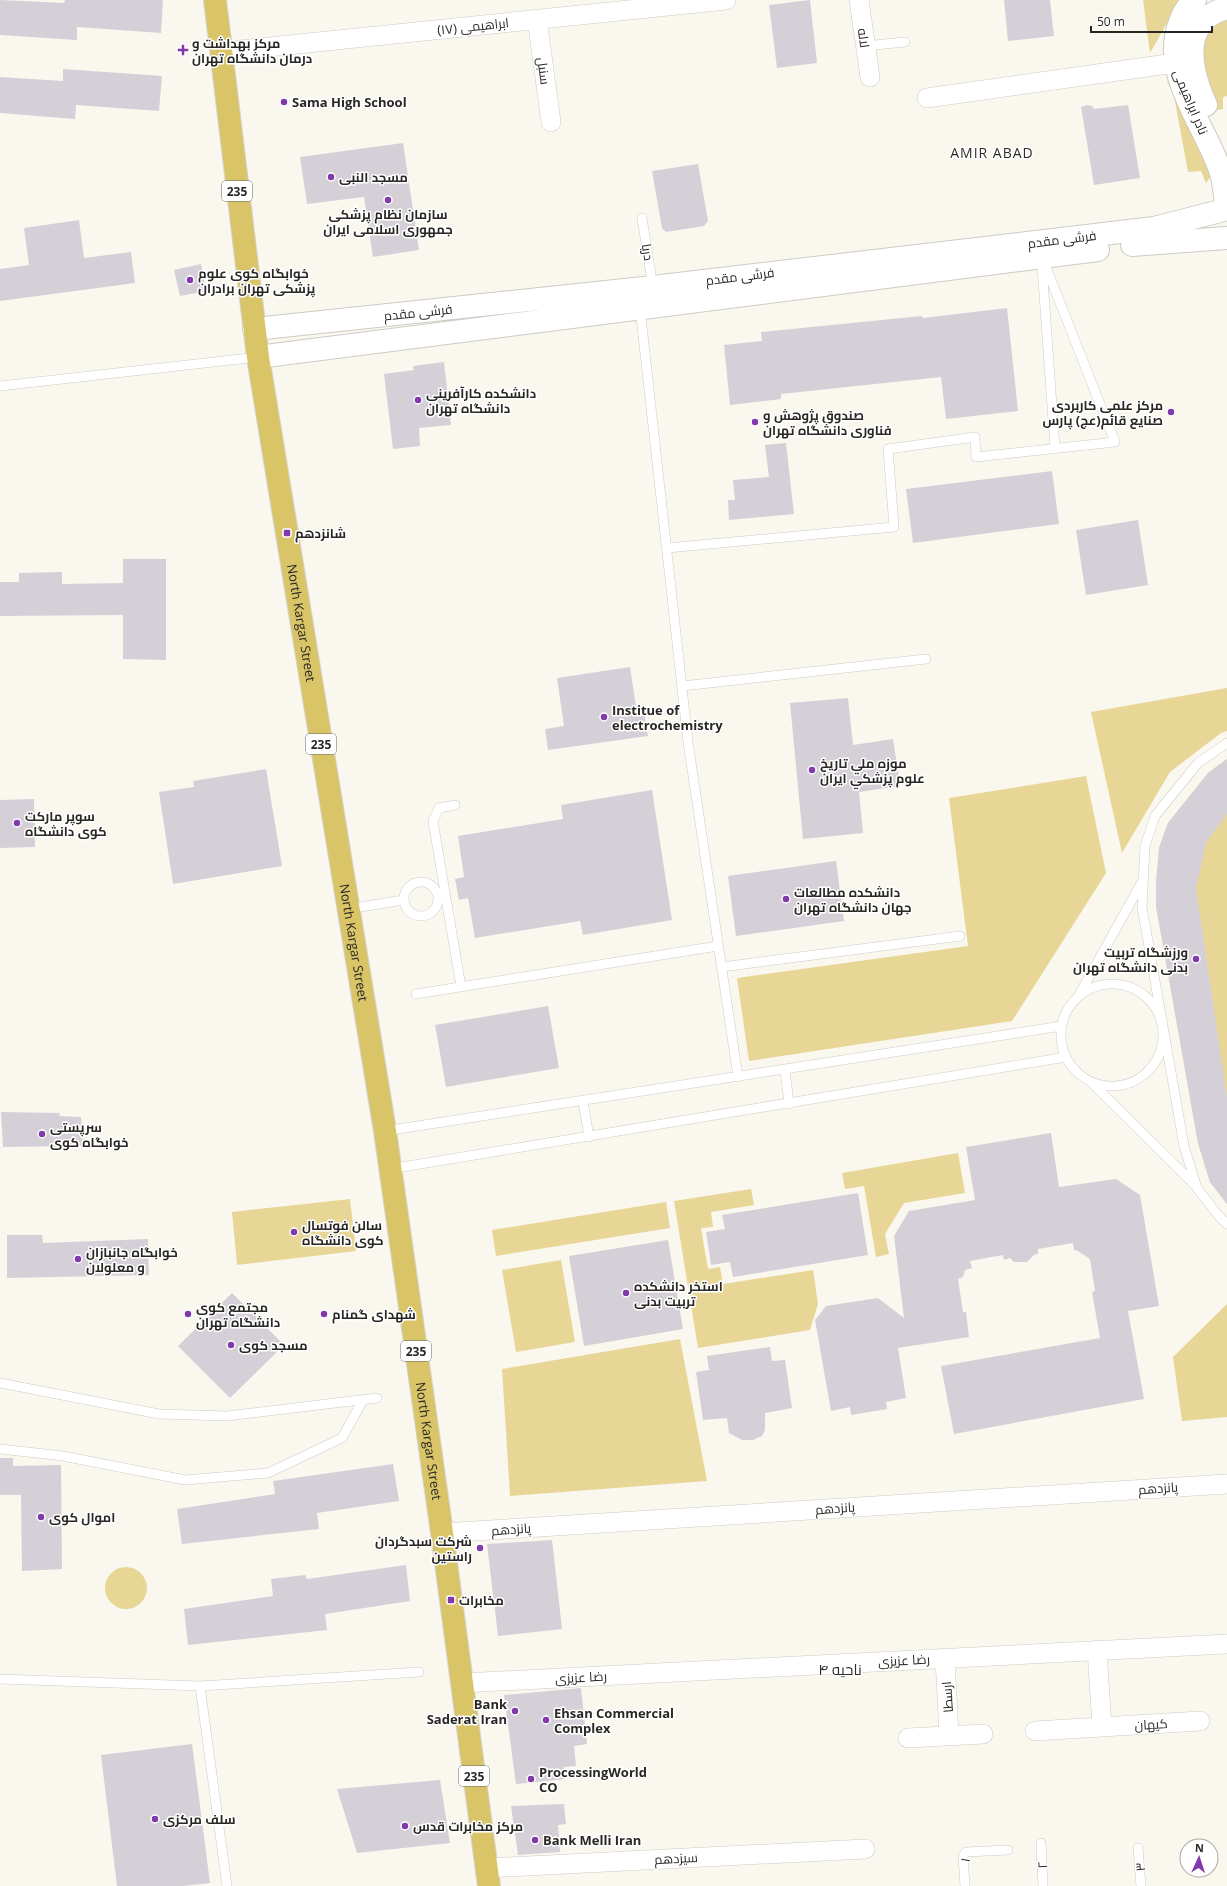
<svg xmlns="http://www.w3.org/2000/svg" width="1227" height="1886" viewBox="0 0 1227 1886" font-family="'Open Sans',Cairo,sans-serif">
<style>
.green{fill:#e8d696}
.building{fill:#d5d0d8}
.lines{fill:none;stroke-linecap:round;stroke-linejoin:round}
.service-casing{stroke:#cdcbc3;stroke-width:10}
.minor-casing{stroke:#cdcbc3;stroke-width:20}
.tertiary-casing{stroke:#cdcbc3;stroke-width:24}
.primary-casing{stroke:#d4d4d3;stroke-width:24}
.service{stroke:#fff;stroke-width:9}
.minor{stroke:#fff;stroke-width:19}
.tertiary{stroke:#fff;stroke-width:22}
.primary{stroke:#d9c567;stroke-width:22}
.poi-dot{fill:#813aac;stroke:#fff;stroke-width:1.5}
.labels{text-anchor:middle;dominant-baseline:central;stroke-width:3;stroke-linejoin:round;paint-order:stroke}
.shield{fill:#fff;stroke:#686866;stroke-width:1}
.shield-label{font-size:12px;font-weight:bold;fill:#282724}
.street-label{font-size:13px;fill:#282724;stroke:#fff}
.poi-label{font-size:13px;font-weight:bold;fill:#282724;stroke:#fff;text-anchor:start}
.neighbourhood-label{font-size:14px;letter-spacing:1px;fill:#2f2d27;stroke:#fff}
.quarter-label{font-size:15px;fill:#2f2d27;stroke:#fff}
</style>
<rect width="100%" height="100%" fill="#faf7ef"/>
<path class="green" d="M1143,0H1180L1150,53Z
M1227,18V96L1223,97V109L1217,110C1207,99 1206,92 1203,77C1197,46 1197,34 1227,18Z
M1173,80L1214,172L1206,183L1201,171L1188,172L1174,96L1167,81Z
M1227,688V731L1221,733L1170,772L1122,853L1091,712Z
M1227,759V1204L1210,1182L1198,1143L1156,906L1159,848L1168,823L1208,773Z
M1086,776L1106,873L1012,1021L749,1061L737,978L968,946L949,798Z
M958,1153L965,1193L904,1203L885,1234L889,1254L876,1257L864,1186L845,1189L842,1173Z
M751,1189L754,1205L711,1212L713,1227L701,1228L708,1269L720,1267L723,1284L813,1270L818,1304L810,1330L698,1348L674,1201Z
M350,1199L356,1251L237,1265L232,1212Z
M666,1202L670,1228L496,1256L492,1230Z
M561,1260L575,1342L516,1352L502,1270Z
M1227,1304V1417L1182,1421L1173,1357Z
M680,1339L707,1481L510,1496L502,1369Z
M105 1588a21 21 0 1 1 42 0a21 21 0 1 1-42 0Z"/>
<path class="building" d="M0,0L64,3L65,0H163L161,33L77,27V40L0,35Z
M810,0L817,63L777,68L769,5Z
M1004,0H1050L1054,36L1008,41Z
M63,69L162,76L159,111L76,105L75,119L0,113V77L63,81Z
M1087,105L1092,106L1094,109L1128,105L1140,178L1094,185L1081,107Z
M403,143L419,250L373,257L364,197L307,204L300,157Z
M698,164L708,221L704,226L666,232L662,228L652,171Z
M79,220L84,258L131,252L135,283L0,301V269L29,265L24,228Z
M201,264L206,291L180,296L174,270Z
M1007,308L1018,411L946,419L941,377L781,394V399L730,405L724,345L762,341L761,332L922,316L923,318Z
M444,362L451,425L419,428L420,446L393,449L384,374L414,370L413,366Z
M786,443L794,514L729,520L728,500H735L733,480L769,477L765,445Z
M1052,471L1059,524L913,543L906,489Z
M1138,520L1148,585L1086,595L1076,530Z
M123,559H166V660L123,659V615L0,616V582H19V573L62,572V584L123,583Z
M630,667L636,707L643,706L648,736L548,750L545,729L564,726L557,678Z
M848,698L853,745L893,739L900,786L859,792L863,833L803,839L790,703Z
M1227,759V814L1206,843L1196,888L1227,1097V1204L1210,1182L1198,1143L1156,906V881L1159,848L1168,823L1208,773Z
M266,769L282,866L173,884L159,792L194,787L193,781Z
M652,790L672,920L583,935L580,921L475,938L468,898L459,900L455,879L464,877L458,836L563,819L561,805Z
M34,799L35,847L0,848V800Z
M836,861L844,921L736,936L728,876Z
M548,1006L559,1068L446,1087L435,1025Z
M1,1112L60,1113L59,1116L81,1117L83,1146L3,1147Z
M1051,1133L1059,1187L1116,1179L1140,1195L1159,1306L1128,1311L1144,1399L954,1434L941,1366L1100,1338L1092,1292L1095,1291L1090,1259L1078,1251L1074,1250L1073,1243L1038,1249V1254L1034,1255L1027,1262H1014L1010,1258L1004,1260L1003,1255L970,1261L972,1268L965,1270L963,1277L958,1279L963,1312H966L969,1337L898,1348L906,1398L886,1402L887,1409L851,1415L850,1407L831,1411L815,1320L826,1306L878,1298L904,1318L894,1236L909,1211L975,1200L966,1147Z
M858,1193L868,1255L733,1277L730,1262L711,1265L706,1232L725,1229L722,1215Z
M7,1235H42L43,1243L148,1239L149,1275L7,1278Z
M668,1240L683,1329L584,1346L569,1256Z
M232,1293L284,1345L230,1398L178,1346Z
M770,1347L772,1361L785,1360L792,1408L765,1413V1430L762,1436L753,1440H742L729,1433L727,1418L703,1420L696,1372L709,1370L707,1356Z
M0,1458H13V1466L61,1465L62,1569L22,1571L21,1495H0Z
M393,1464L399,1501L317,1513L319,1529L182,1544L177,1509L275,1494L273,1481Z
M552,1540L562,1629L498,1636L487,1544Z
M406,1565L410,1601L325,1614L327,1630L188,1645L184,1609L273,1596L271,1579L305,1575L307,1579Z
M581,1688L587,1744L574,1746L576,1766L564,1767L565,1779L516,1784L504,1695Z
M192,1744L210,1883L183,1886H117L101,1755Z
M440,1780L450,1843L357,1853L337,1789Z
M564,1804L566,1824L558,1825L560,1852L518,1855L511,1806Z"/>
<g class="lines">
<defs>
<path id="service" d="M865,46L905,42
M642,218L653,287
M1042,266L1055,448
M640,308L688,742L738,1077
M0,386L258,357
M667,548L894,527L888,449L975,437L976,457L1115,442L1042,257
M682,686L926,659
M1227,743L1198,763L1155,816L1145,846L1142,907L1184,1146L1197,1188L1218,1215L1227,1224
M455,805L439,808L433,821L461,987
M404 899a17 17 0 1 1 34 0a17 17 0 1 1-34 0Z
M348,909L404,900
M721,967L960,936
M1061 1035a51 51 0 1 1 102 0a51 51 0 1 1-102 0Z
M416,994L718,946
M1079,995L1142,882
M785,1070L789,1104
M1090,1081L1196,1186
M583,1101L589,1137
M385,1131L1062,1026
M390,1169L1066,1057
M0,1383L159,1414L227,1416L377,1398
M0,1449L63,1456L185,1480L268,1473L342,1438L363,1400
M0,1679L200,1686L419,1672
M200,1686L227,1886
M1041,1843L1043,1886
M1138,1848L1141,1886
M965,1886L963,1856L966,1852L1008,1850"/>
<path id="minor" d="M859,0L870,77
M537,19L551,122
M220,52L726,0
M927,98L1175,63
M442,1533L1227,1484
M1097,1650L1102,1727
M945,1658L949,1736
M462,1683L1227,1644
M1035,1731L1200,1721
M908,1738L983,1734
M487,1868L865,1849"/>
<path id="tertiary" d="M1195,0C1188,5 1183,13 1180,22C1160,73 1204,123 1220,170C1224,182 1225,194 1226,206
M1206,105C1191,72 1178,20 1227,8
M1132,245L1226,238
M254,329L653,287L1154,228L1224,210
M258,357L1098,250"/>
<g id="primary">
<path id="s1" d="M215,0L258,357L385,1131L442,1533L489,1886"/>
</g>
</defs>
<use href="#service" class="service-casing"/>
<use href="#minor" class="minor-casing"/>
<use href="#tertiary" class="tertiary-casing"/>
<use href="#primary" class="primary-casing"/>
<use href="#service" class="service"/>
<use href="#minor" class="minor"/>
<use href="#tertiary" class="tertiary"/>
<use href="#primary" class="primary"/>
</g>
<g class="poi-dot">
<path d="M181 44h4v4h4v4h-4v4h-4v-4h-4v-4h4z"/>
<circle cx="284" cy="102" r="4"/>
<circle cx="331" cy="177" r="4"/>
<circle cx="388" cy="200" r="4"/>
<circle cx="190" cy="280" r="4"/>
<circle cx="418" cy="400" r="4"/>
<circle cx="1171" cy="412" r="4"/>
<circle cx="755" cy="422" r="4"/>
<rect x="283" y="529" width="8" height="8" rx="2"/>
<circle cx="604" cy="717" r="4"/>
<circle cx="812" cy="770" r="4"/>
<circle cx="17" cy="823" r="4"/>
<circle cx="786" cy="899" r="4"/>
<circle cx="1196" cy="959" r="4"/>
<circle cx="42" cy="1134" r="4"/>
<circle cx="294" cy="1232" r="4"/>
<circle cx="78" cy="1259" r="4"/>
<circle cx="626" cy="1293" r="4"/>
<circle cx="188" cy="1314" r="4"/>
<circle cx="324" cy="1314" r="4"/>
<circle cx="231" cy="1345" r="4"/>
<circle cx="41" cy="1517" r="4"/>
<circle cx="480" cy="1548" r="4"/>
<rect x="447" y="1596" width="8" height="8" rx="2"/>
<circle cx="515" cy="1711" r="4"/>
<circle cx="546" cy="1720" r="4"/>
<circle cx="531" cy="1779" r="4"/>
<circle cx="155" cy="1819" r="4"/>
<circle cx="405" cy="1826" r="4"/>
<circle cx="535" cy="1840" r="4"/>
</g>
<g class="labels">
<g class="shield">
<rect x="222" y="181" width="30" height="20" rx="3"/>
<rect x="306" y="734" width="30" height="20" rx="3"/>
<rect x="401" y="1341" width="30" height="20" rx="3"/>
<rect x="459" y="1766" width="30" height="20" rx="3"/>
</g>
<g class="shield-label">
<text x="237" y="191">235</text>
<text x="321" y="744">235</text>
<text x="416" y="1351">235</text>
<text x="474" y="1776">235</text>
</g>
<g class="street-label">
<text transform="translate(473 26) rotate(-6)">ابراهیمی (۱۷)</text>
<text transform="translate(864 38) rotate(82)">لاله</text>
<text transform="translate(544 71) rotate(83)">سنبل</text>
<text transform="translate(1191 102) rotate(67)">نادر ابراهیمی</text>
<text transform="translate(1062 239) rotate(-7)">فرشی مقدم</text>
<text transform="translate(648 252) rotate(81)">دریا</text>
<text transform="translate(740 276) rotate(-7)">فرشی مقدم</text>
<text transform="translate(418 312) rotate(-6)">فرشی مقدم</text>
<text stroke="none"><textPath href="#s1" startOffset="629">North Kargar Street</textPath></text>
<text stroke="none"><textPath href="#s1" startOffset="953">North Kargar Street</textPath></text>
<text stroke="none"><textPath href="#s1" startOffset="1457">North Kargar Street</textPath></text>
<text transform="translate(1158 1488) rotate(-4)">پانزدهم</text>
<text transform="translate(835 1508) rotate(-4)">پانزدهم</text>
<text transform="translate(511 1529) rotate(-4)">پانزدهم</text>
<text transform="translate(904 1660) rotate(-3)">رضا عزیزی</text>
<text transform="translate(581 1677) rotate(-3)">رضا عزیزی</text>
<text transform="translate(947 1697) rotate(-94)">ارسطا</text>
<text transform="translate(1151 1724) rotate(-3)">کیهان</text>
<text transform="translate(676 1858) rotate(-3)">سیزدهم</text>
<text transform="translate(965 1860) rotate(-80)">۱</text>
<text transform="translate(1042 1865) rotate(-93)">۲</text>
<text transform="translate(1140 1867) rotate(-94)">۳</text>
</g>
<g class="poi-label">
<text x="192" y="43">مرکز بهداشت و<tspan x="192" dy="15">درمان دانشگاه تهران</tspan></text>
<text x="292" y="102">Sama High School</text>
<text x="339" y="177">مسجد النبی</text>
<text x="388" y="214" text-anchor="middle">سازمان نظام پزشکی<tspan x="388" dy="15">جمهوری اسلامی ایران</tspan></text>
<text x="198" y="273">خوابگاه کوی علوم<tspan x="198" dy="15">پزشکی تهران برادران</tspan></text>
<text x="426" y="393">دانشکده کارآفرینی<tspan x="426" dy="15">دانشگاه تهران</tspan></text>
<text x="1163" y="405" text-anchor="end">مرکز علمی کاربردی<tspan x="1163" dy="15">صنایع قائم(عج) پارس</tspan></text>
<text x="763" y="415">صندوق پژوهش و<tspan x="763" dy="15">فناوری دانشگاه تهران</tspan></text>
<text x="295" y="533">شانزدهم</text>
<text x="612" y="710">Institue of<tspan x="612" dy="15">electrochemistry</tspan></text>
<text x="820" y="763">موزه ملي تاريخ<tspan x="820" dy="15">علوم پزشكي ايران</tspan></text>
<text x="25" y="816">سوپر مارکت<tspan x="25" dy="15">کوی دانشگاه</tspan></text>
<text x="794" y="892">دانشکده مطالعات<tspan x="794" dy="15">جهان دانشگاه تهران</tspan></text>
<text x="1188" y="952" text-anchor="end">ورزشگاه تربیت<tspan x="1188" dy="15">بدنی دانشگاه تهران</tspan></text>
<text x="50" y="1127">سرپستی<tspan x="50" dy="15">خوابگاه کوی</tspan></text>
<text x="302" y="1225">سالن فوتسال<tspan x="302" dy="15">کوی دانشگاه</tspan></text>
<text x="86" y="1252">خوابگاه جانبازان<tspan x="86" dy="15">و معلولان</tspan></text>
<text x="634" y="1286">استخر دانشکده<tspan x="634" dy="15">تربیت بدنی</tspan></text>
<text x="196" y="1307">مجتمع کوی<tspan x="196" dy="15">دانشگاه تهران</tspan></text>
<text x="332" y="1314">شهدای گمنام</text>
<text x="239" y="1345">مسجد کوی</text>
<text x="49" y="1517">اموال کوی</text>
<text x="472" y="1541" text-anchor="end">شرکت سبدگردان<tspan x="472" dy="15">راستین</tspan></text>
<text x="459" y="1600">مخابرات</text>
<text x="507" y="1704" text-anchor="end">Bank<tspan x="507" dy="15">Saderat Iran</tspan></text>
<text x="554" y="1713">Ehsan Commercial<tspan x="554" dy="15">Complex</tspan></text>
<text x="539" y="1772">ProcessingWorld<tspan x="539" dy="15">CO</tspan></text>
<text x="163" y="1819">سلف مرکزی</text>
<text x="413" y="1826">مرکز مخابرات قدس</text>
<text x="543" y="1840">Bank Melli Iran</text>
</g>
<g class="neighbourhood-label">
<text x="992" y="152">AMIR ABAD</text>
</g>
<g class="quarter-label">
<text x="840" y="1669">ناحیه ۴</text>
</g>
</g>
<g transform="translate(1199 1858) rotate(3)"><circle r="19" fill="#ffffff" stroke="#a9a9a7"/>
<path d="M0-3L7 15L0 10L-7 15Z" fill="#813aac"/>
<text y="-6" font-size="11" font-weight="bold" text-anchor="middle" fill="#282724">N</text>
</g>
<path d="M1091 26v6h121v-6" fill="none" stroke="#282724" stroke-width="2"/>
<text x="1097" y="26" font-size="12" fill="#282724" stroke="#ffffff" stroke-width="3" paint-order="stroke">50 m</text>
</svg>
